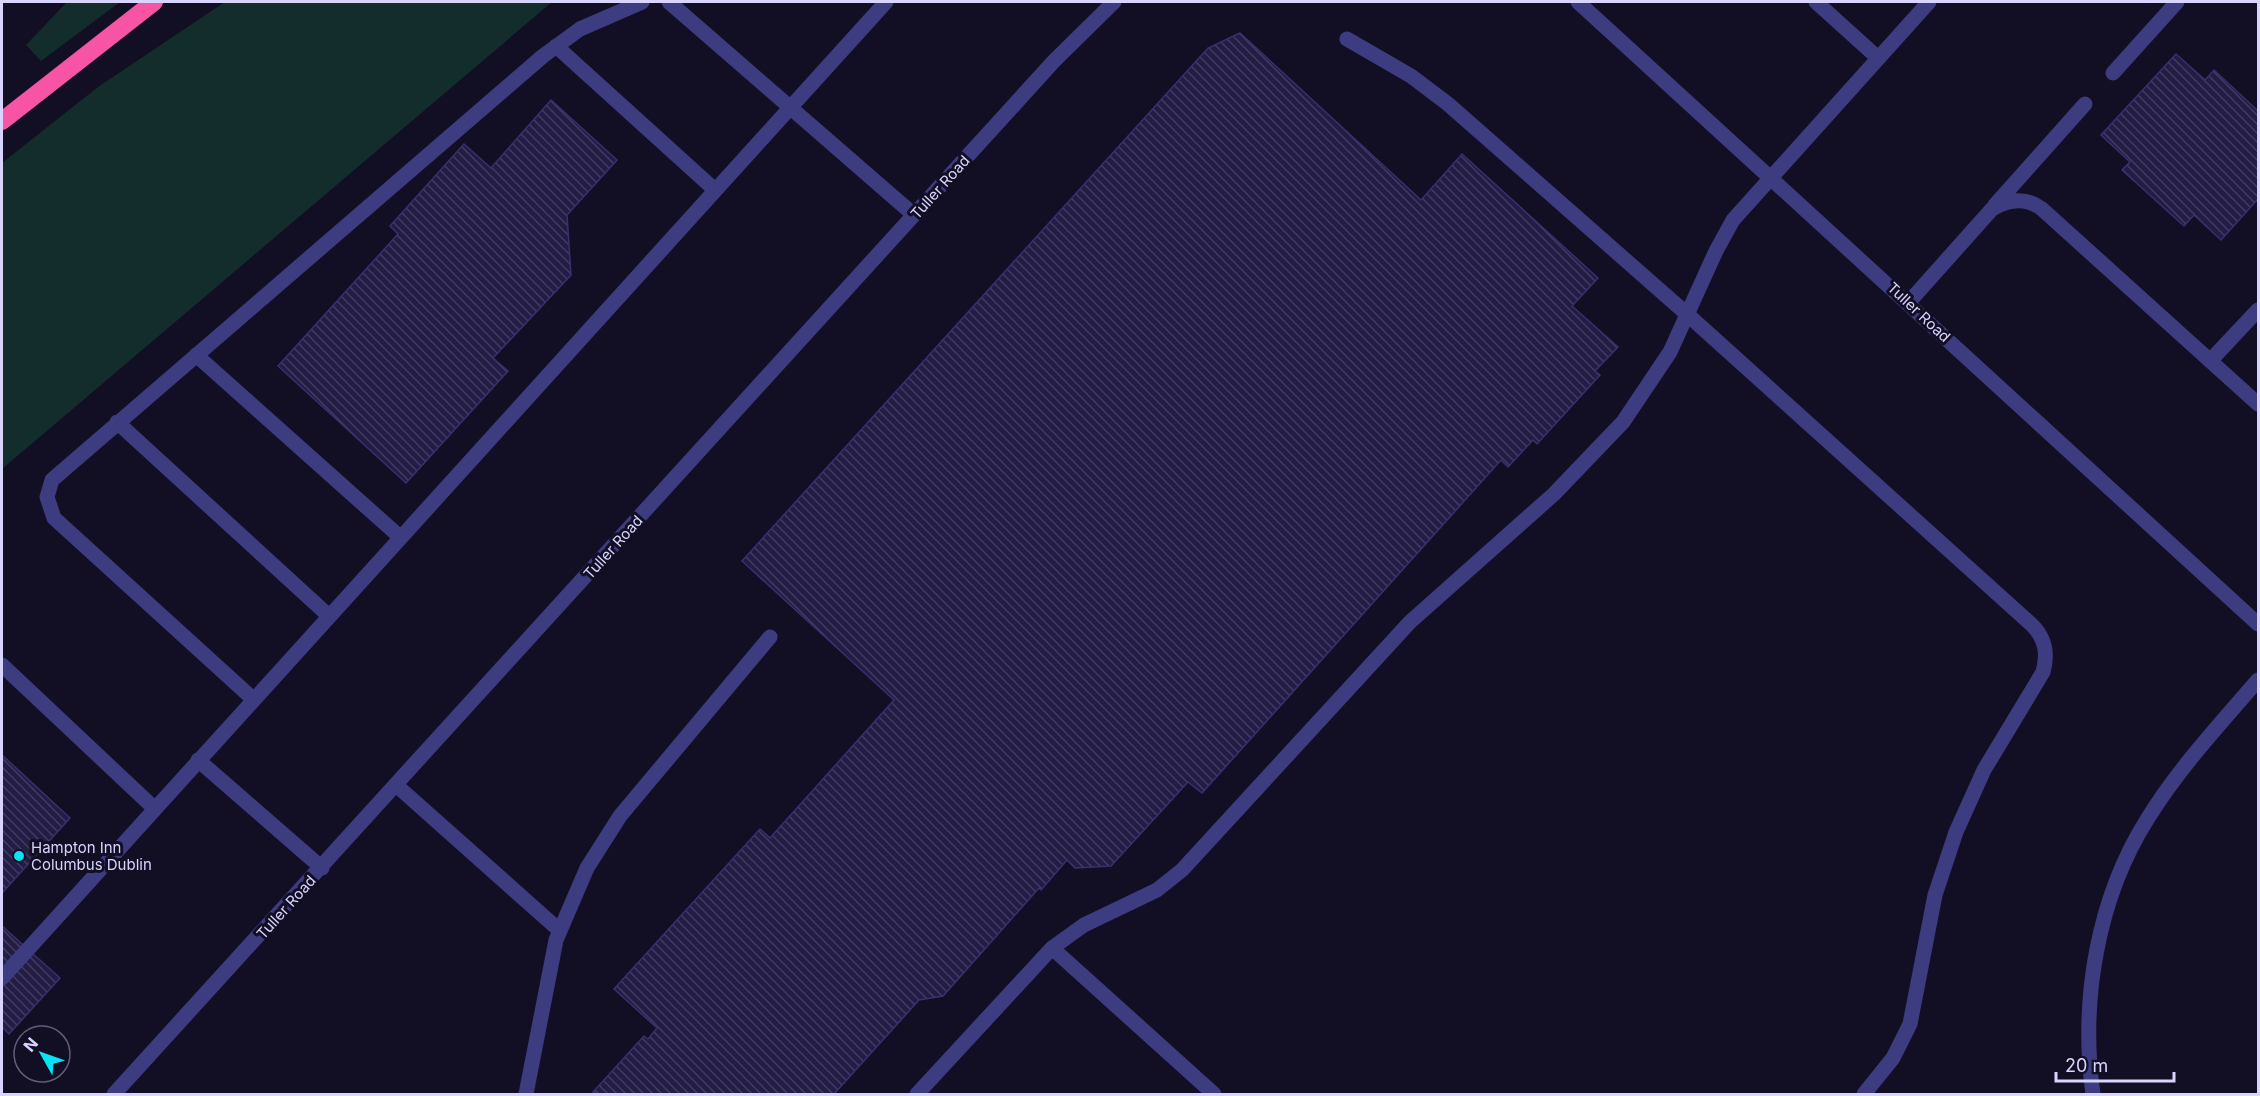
<svg xmlns="http://www.w3.org/2000/svg" width="2260" height="1096" viewBox="0 0 2260 1096" font-family="Inter,sans-serif">
<style>
.grass{fill:#132d2c}
.building{fill:url(#building-back-hatch);stroke:#3a2f6f;stroke-width:1.5}
.lines{fill:none;stroke-linecap:round;stroke-linejoin:round}
.lane{stroke:#3d3c81;stroke-width:15}
.street{stroke:#3d3c81;stroke-width:15}
.highway{stroke:#f854a6;stroke-width:18}
.poi-dot{fill:#09e1f4;stroke:#120f24;stroke-width:2}
.labels{text-anchor:middle;dominant-baseline:central;stroke-width:6;stroke-linejoin:round;paint-order:stroke}
.street-label{font-size:15px;fill:#d8d4fd;stroke:#120f24}
.poi-label{font-size:15px;fill:#d8d4fd;stroke:#120f24;text-anchor:start}
</style>
<defs>
<pattern id="building-back-hatch" width="6" height="6" patternUnits="userSpaceOnUse" patternTransform="scale(1.5)"><rect width="6" height="6" fill="#231c44"/><path d="M-1 5l2 2M0 0l6 6M5-1l2 2" fill="none" stroke="#423c60"/></pattern>
</defs>
<rect width="100%" height="100%" fill="#120f24"/>
<path class="grass" d="M67,2H120L41,61L26,45Z
M225,2H552L2,469V163L98,87Z"/>
<path class="building" d="M1240,33L1421,200L1462,154L1598,278L1572,306L1618,347L1595,371L1600,375L1537,444L1533,440L1508,467L1501,460L1202,793L1188,782L1111,866L1075,868L1067,860L1041,890L1039,888L943,996L919,1000L834,1094H597L593,1092L644,1036L648,1039L657,1028L614,989L760,829L770,838L894,700L742,561L1208,48Z
M2176,54L2205,80L2214,70L2258,111V199L2221,240L2194,215L2184,226L2122,170L2130,162L2101,135Z
M551,100L617,160L567,215L571,275L493,358L508,371L406,483L278,366L398,234L390,226L464,144L491,168Z
M2,755L70,818L2,893Z
M2,926L60,978L9,1034L2,1027Z"/>
<g class="lines">
<path class="lane" d="M669,2L914,215
M1816,2L1878,58
M1347,39L1411,76L1448,104L1688,315L2032,625C2046,639 2048,654 2043,672L1984,770L1956,832L1935,895L1910,1024L1893,1058L1864,1094
M556,46L715,190
M2113,73L2177,2
M1995,205L2085,104
M1909,302L1992,209C2009,199 2026,197 2042,209L2258,404
M196,355L400,537
M2210,361L2258,310
M117,422L329,616
M2,665L154,808
M253,699L54,518L47,497L52,480L543,56L580,29L642,2
M198,760L322,868
M396,785L559,930
M1052,948L1214,1094
M2,978L886,2
M526,1094L556,940L587,868L620,816L770,637
M917,1094L1052,948L1084,925L1157,890L1182,870L1410,622L1554,494L1623,422L1670,352L1716,251L1733,220L1929,2"/>
<path class="street" d="M1578,2L2258,624
M114,1094L1054,61L1114,2
M2093,1094C2080,1002 2097,898 2148,818C2179,768 2220,724 2258,680"/>
<path class="highway" d="M2,121L154,2"/>
</g>
<circle class="poi-dot" cx="19" cy="856" r="6"/>
<g class="labels">
<g class="street-label">
<text transform="translate(940 187) rotate(-48)">Tuller Road</text>
<text transform="translate(1919 312) rotate(43)">Tuller Road</text>
<text transform="translate(613 547) rotate(-48)">Tuller Road</text>
<text transform="translate(286 907) rotate(-48)">Tuller Road</text>
</g>
<g class="poi-label">
<text x="31" y="847">Hampton Inn<tspan x="31" dy="17">Columbus Dublin</tspan></text>
</g>
</g>
<rect width="2260" height="1096" fill="none" stroke="#d8d4fd" stroke-width="6"/>
<g transform="translate(42 1054) rotate(310)"><circle r="28" fill="#120f24" stroke="#615e7b" stroke-width="1.5"/>
<path d="M0-4.5L10 22L0 15L-10 22Z" fill="#09e1f4"/>
<text y="-9" font-size="16" font-weight="bold" text-anchor="middle" fill="#d8d4fd">N</text>
</g>
<path d="M2056 1072v9h118v-9" fill="none" stroke="#d8d4fd" stroke-width="3"/>
<text x="2065" y="1072" font-size="18" fill="#d8d4fd" stroke="#120f24" stroke-width="4.5" paint-order="stroke">20 m</text>
</svg>
